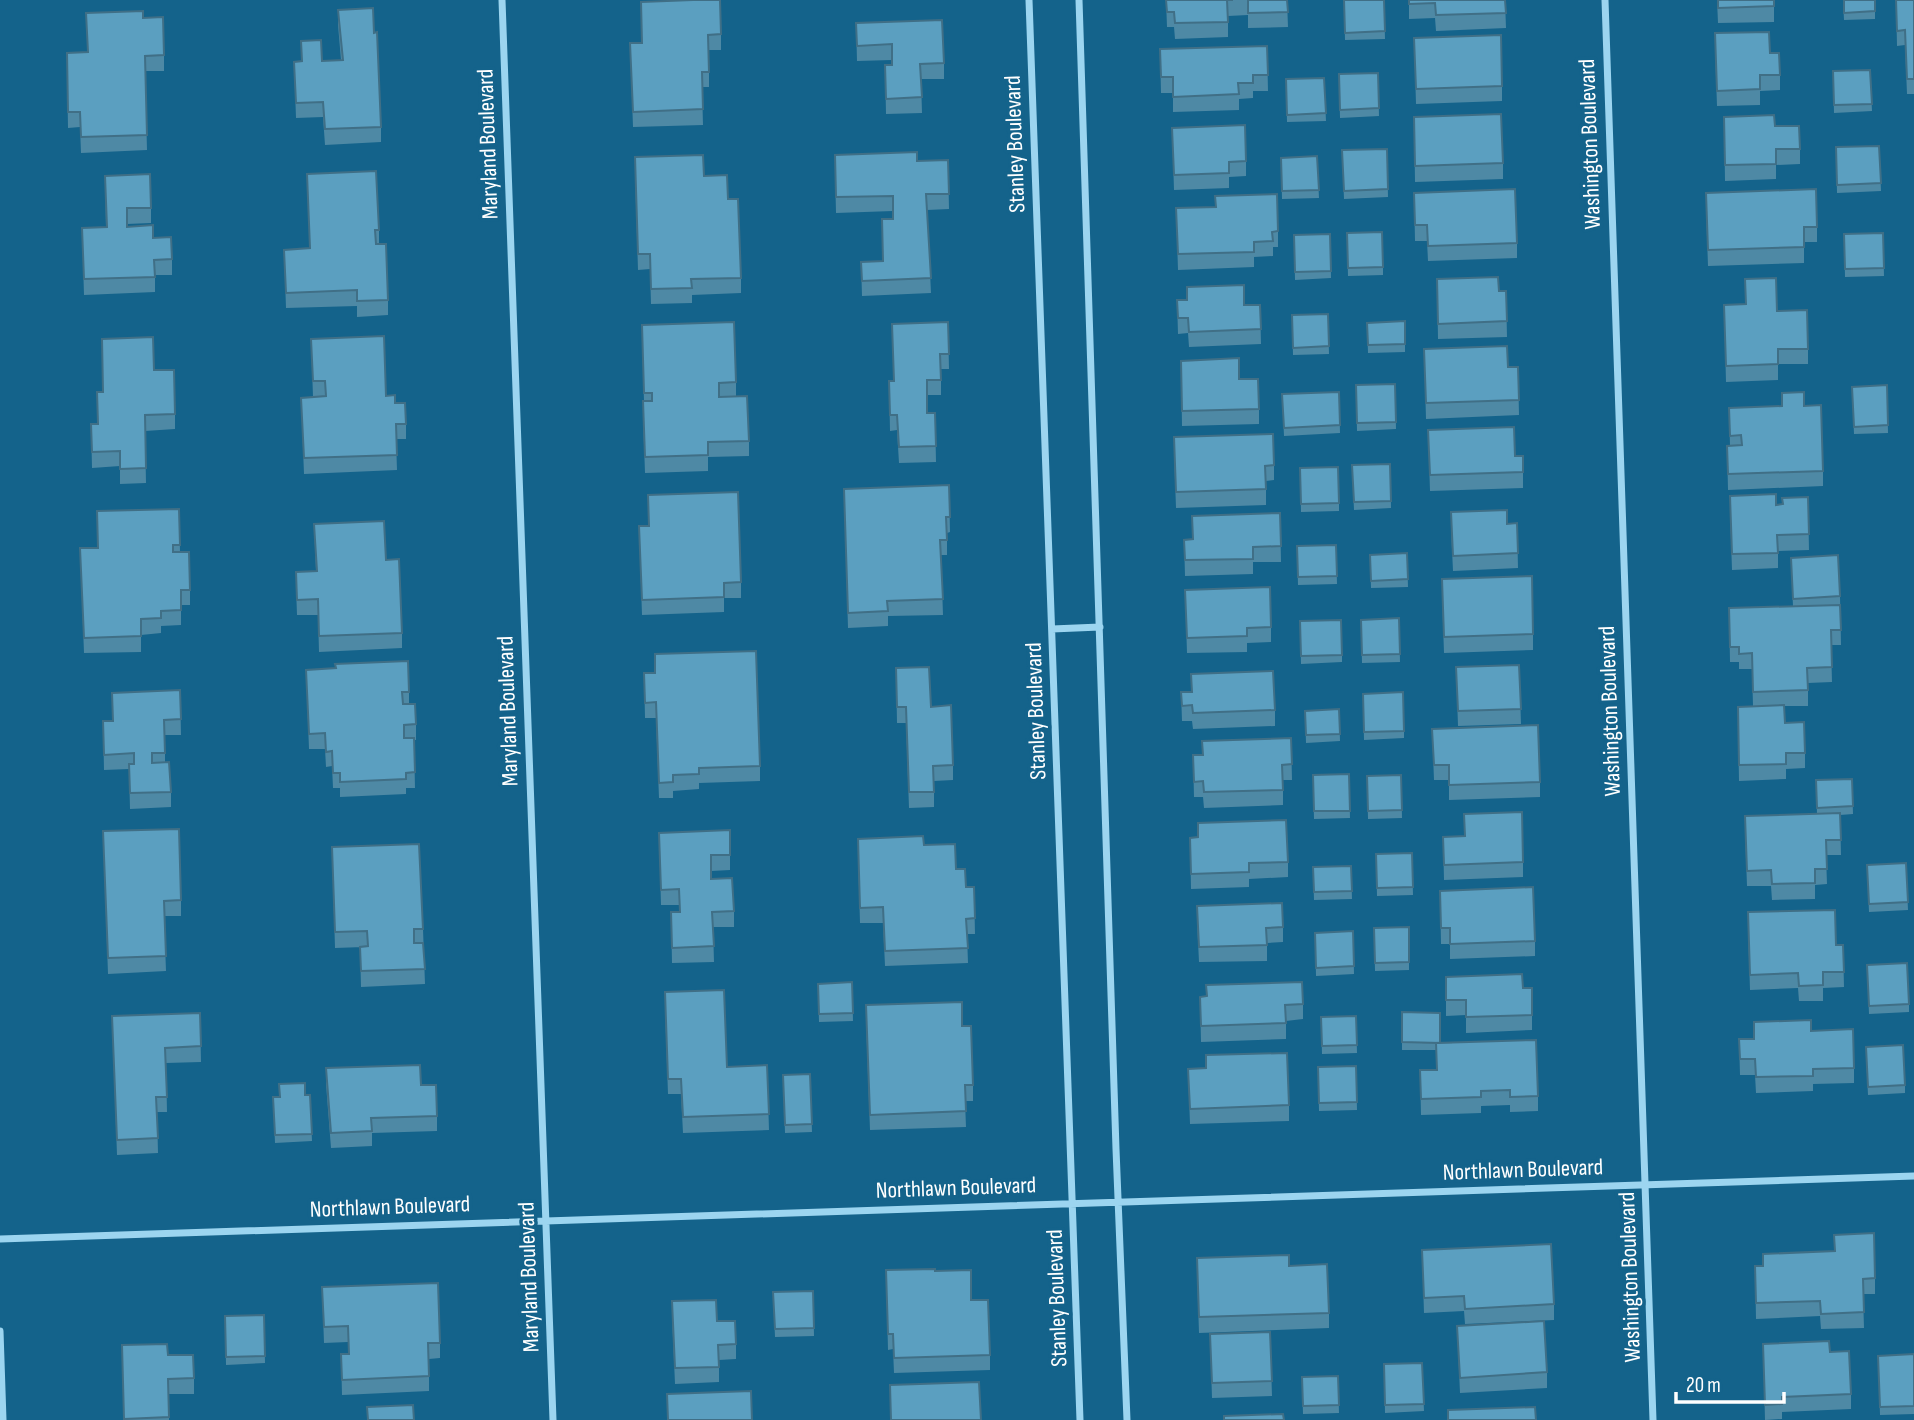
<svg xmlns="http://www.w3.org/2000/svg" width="1914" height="1420" viewBox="0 0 1914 1420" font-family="'Sofia Sans Condensed',sans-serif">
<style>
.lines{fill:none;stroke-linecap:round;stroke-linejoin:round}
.street{stroke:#9cd5f0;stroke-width:7}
.wall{fill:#4e89a5}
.building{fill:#5b9fc0;stroke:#406f86;stroke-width:2}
.labels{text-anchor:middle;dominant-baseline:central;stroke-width:7;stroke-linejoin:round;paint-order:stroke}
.street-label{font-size:23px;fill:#fff;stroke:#14638b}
</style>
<rect width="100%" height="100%" fill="#14638b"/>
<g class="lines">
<path class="street" d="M502,0L553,1420
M1029,0L1080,1420
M1079,0L1116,1149L1127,1420
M1605,0L1653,1420
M1052,629L1100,627
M0,1239L1914,1176
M0,1331L3,1420"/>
</g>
<path class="wall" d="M1166,0H1287L1288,27L1248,28V15L1228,16V37L1175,39L1174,27H1167Z
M1344,0H1384L1385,39L1345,40Z
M1409,0H1505L1506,28L1436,31L1435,18L1409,19Z
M1717,0H1774V22L1718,23Z
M1843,0H1875V19L1844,20Z
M1896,0H1914V94H1907L1905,45L1897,46Z
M641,2L721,34V50H709V87H702L703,125L633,127L630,43H641Z
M338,10L374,33L381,127V142L325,145L323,117L296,118L294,62H302L301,41L322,61L341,60L338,25Z
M143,18L164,55V71H145L147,150L81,153L80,127L68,128L67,68L87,52Z
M856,23L944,63V79H921L922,113L886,114L885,65H892V60L857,61Z
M1414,38L1502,86V101L1416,104Z
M1267,46L1268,91H1253V98L1239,99V110L1173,112V93H1161L1160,49Z
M1715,48L1770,53L1780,75V90L1760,91V105L1717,106Z
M1870,70L1872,111L1834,113L1833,71Z
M1378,73L1379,116L1340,118L1339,74Z
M1324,78L1326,121L1287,122L1286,79Z
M1414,117L1503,163V179L1415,182Z
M1724,117L1775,126L1800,149V164L1776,165V179L1725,181Z
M1172,128L1246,161V176L1229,177V188L1174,190Z
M1879,146L1881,191L1837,193L1836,147Z
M1387,149L1388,197L1344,199L1342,150Z
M1317,156L1319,198L1282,199L1281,158Z
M948,160L949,209L927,210L931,293L862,296L861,262L883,261L893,219V211L836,213L835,170L917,161Z
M635,173L704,176L728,199L741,278V293L692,295V303L651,304L650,269L638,270Z
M307,174L379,230V244L388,300V315L357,317V306L286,308L284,250L310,248Z
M105,176L151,208V223L127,224V227L153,238L172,259V275H155V292L84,295L82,228L106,227Z
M1414,193L1517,243V258L1428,261L1427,241H1415Z
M1176,208L1278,231V247H1273V256L1254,257V267L1178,270Z
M1706,208L1817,227V242H1804V263L1708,266Z
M1347,233L1383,267V275L1348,276Z
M1883,233L1884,276L1845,277L1844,234Z
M1330,234L1331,278L1295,280L1294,235Z
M1437,279L1499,291H1506L1507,337L1438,339Z
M1745,279L1777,311L1808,349V364H1778V380L1726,382L1724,305L1746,304Z
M1177,300L1244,305H1260L1261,344L1189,347L1188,333L1178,334Z
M1328,314L1329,354L1293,355L1292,315Z
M1405,321V352L1368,353L1367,323Z
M948,322L949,369H941V395H927V413H935L936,462L899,463L897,430L890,431L889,381H894L892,324Z
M311,339L395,403L406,424V439H396L397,470L304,474L301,398L313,397Z
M642,340L736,382V397L749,441V456L708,457V471L645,473L643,417V401H644Z
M1424,349L1508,367H1518L1519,415L1426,419Z
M1181,361L1239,379L1259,409V424L1182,426Z
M1395,384L1396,429L1357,431L1356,385Z
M1887,385L1888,433L1854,434L1852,387Z
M97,392H103L175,414V429L145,431L146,483L120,484V466L92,468L91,424H97Z
M1339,392L1340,433L1284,436L1282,394Z
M1804,406L1823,471V486L1728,490L1727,446H1730L1729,408Z
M1428,430L1515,456L1523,472V488L1430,491Z
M1174,452L1274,465V480L1266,481V505L1176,508Z
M1390,464L1391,508L1354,510L1352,465Z
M1300,468L1339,503V511L1301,512Z
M949,485L950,532L947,533V555H941L943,615L888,616V626L848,628L844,489Z
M648,495L741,582V598H724V612L642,615L639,526H648Z
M1808,497L1809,550L1778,551V568L1732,570L1730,511L1782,504Z
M179,509L180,552L190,590V605H181V625L161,626V633L141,635V652L84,653L80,548H98L97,511Z
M1280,513L1281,562H1253V574L1185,576L1184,540L1193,539L1192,516Z
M1517,523L1518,568L1453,571L1451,528Z
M314,524L386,560L402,633V648L319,652L318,615H297L296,587V572L316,571Z
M1336,545L1337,584L1298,585L1297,546Z
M1407,553L1408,587L1371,588L1370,555Z
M1791,565L1840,596L1841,645H1831L1832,682L1808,683V706H1784L1785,723L1805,753V768L1786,769V779L1739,781L1738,722L1753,706L1752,669H1739V662H1730L1729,608L1793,606Z
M1185,590L1271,627V642L1247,643V652L1187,653Z
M1442,595L1533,634V650L1444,653Z
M1399,618L1400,662L1362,663L1361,620Z
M1300,621L1342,655V662L1301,664Z
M1519,665L1521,724L1458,726L1456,667Z
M896,668L931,707L953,765V780L934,781V807L909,808L906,723H897Z
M306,670L409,692V704L416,724V740H414L415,788H406V794L340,797V788H333L332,766L326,767L325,749H309Z
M644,673L760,766V781L699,783V789L673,791V798H659L656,718H645Z
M180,690L181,735H165V763L171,792V807L130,809L129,769L104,770L103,721H113Z
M1181,692L1275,710V726L1193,729L1192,721H1182Z
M1363,694L1404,731V738L1364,740Z
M1339,709L1340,741L1306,743L1305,711Z
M1432,729L1540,782V797L1449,800V780H1434Z
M1291,738L1292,780H1283V805L1204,808L1203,797H1194L1193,755H1202Z
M1349,774L1350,818L1314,819L1313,775Z
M1401,775L1402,818L1368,819L1367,776Z
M1852,779L1853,814L1840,815L1841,855H1826L1827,884L1815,885V899L1772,900L1771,886H1747L1745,831L1817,814L1816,780Z
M1464,814L1523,862V877L1444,880L1443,837H1465Z
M103,831L181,900V916H164L166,971L108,974Z
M659,833L730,855V870L711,871V879L734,911V927H713L714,962L672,963L671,912H679V905H661Z
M1198,837L1288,862V877L1249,879V887L1191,889L1190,838Z
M924,845L956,869L966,887H974L975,934H967L968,963L885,966L883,923H860L858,854Z
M332,847L423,929L425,984L361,987L360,947H363L335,948Z
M1412,853L1413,895L1377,896L1376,854Z
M1906,863L1908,910L1869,912L1867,865Z
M1351,866L1352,899L1314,900L1313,867Z
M1440,891L1535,941V956L1450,959V944H1441Z
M1197,921L1283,927V942L1267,943V961L1199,962Z
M1409,927V970L1375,971L1374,928Z
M1748,928L1836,945H1843L1844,987L1823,988V1001H1799L1798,988L1750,990Z
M1353,931L1354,974L1316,976L1315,933Z
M1867,965L1909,1004V1012L1869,1014Z
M1446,977L1523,988H1532V1030L1466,1033V1015L1446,1016Z
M852,982L853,1021L819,1022L818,984Z
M1200,997L1303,1004V1019L1286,1021V1039L1201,1042Z
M665,1008L727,1067L767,1065L769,1130L683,1133L681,1094H668Z
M1402,1012L1440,1043L1538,1096V1111L1510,1112V1105L1481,1106V1113L1421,1115L1420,1070H1436V1050H1402Z
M200,1013L201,1062L166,1063L167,1112H157L158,1153L117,1155L112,1016Z
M1356,1016L1357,1053L1322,1054L1321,1017Z
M866,1021L962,1026L973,1085V1101H965L966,1127L870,1130Z
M1811,1031L1854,1068V1083L1813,1084V1091L1756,1093L1755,1075H1740L1739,1039H1754Z
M1866,1055L1905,1085V1093L1868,1095Z
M1356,1066L1357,1110L1319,1111L1318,1067Z
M326,1068L421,1085L437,1116V1131L372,1133V1146L331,1148L326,1084Z
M1188,1069L1289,1105V1121L1190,1124Z
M810,1074L812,1132L785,1133L783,1075Z
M305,1095H310L312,1141L275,1143L273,1097Z
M1834,1235L1875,1278V1294H1863L1864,1328L1821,1329L1820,1316L1756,1319L1755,1266H1763L1834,1251Z
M1422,1250L1554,1304V1320L1465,1324L1464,1311L1424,1313Z
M1289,1266L1329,1313V1328L1199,1333L1197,1273Z
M886,1270L935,1271L971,1300L990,1355V1370L894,1373L893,1349L888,1350Z
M322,1287L440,1343V1358L429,1359V1391L342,1395L341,1354H348V1342L324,1343Z
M813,1291L814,1336L775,1337L773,1292Z
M264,1315L265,1363L226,1365L225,1316Z
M672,1316L736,1344V1359L719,1360V1382L675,1384Z
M1457,1326L1547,1372V1388L1460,1393Z
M1270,1332L1272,1396L1212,1398L1210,1334Z
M1763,1344L1830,1352L1851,1394V1409L1782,1412V1419L1765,1420Z
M1914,1354V1414L1880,1415L1878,1356Z
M168,1355L194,1378V1394H169V1420H124L122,1360Z
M1422,1363L1424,1411L1385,1413L1384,1364Z
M1338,1376L1339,1413L1303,1414L1302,1377Z"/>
<path class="building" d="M693,0H720L721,34L708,35L709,72H702L703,109L633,112L630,43H642L641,2Z
M1166,0H1233H1227L1228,22L1175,23L1174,12H1167Z
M1248,0H1287L1288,12L1248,13Z
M1344,0H1384L1385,31L1345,33Z
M1409,0H1505L1506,13L1436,15L1435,3L1409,4Z
M1718,0H1774V6L1718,8Z
M1844,0H1875V11L1844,13Z
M1896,0H1914V79H1907L1905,30L1897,31Z
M373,8L374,33L377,32L381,127L325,129L323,102L296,103L294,62L302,61L301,41L321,40L322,61L343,60L338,10Z
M143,11V18L163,17L164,55L145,56L147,135L81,137L80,112H68L67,53L88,52L86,13Z
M942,20L944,63L920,64L922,97L886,99L885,65H892V44L857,46L856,23Z
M1769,32L1770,53H1779L1780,75H1760V89L1717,91L1715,33Z
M1501,35L1502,86L1416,89L1414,38Z
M1267,46L1268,75H1253V83H1238L1239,94L1173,97V77H1161L1160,49Z
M1870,70L1872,104L1834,105L1833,71Z
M1378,73L1379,108L1340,110L1339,74Z
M1324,78L1326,113L1287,115L1286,79Z
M1501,114L1503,163L1415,166L1414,117Z
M1774,115L1775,126H1799L1800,149H1776V164L1725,165L1724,117Z
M1245,125L1246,161L1229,162V173L1174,175L1172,128Z
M1879,146L1881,183L1837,185L1836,147Z
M1387,149L1388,189L1344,191L1342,150Z
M917,152V161L948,160L949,194H926L931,278L862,281L861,262L883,261L882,219H893V196L836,197L835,155Z
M703,155L704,176L727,175L728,199H738L741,278L691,279L692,288L651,289L650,254H638L635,157Z
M1317,156L1319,190L1282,191L1281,158Z
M376,171L379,230H375L376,244H386L388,300L357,301V290L286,293L284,250L310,248L307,174Z
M150,174L151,208H127V227L153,225V238L171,237L172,259L154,260L155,277L84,279L82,228L107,227L105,176Z
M1515,189L1517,243L1428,246L1427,225H1415L1414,193Z
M1816,189L1817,227H1804V247L1708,250L1706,193Z
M1277,194L1278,231L1272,232L1273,241L1254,242V252L1178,254L1176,208L1216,207L1215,196Z
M1382,232L1383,267L1348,268L1347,233Z
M1883,233L1884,268L1845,269L1844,234Z
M1330,234L1331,271L1295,272L1294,235Z
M1498,277L1499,291H1506L1507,321L1438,324L1437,279Z
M1776,278L1777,311L1807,310L1808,349H1778V364L1726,366L1724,305L1746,304L1745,279Z
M1244,285V305H1260L1261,329L1189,332L1188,318H1178L1177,300H1187V287Z
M1328,314L1329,346L1293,348L1292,315Z
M1405,321V344L1368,345L1367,323Z
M734,322L736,382L719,383V397L747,396L749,441L708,442V455L645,457L643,401H652V393H644L642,325Z
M948,322L949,354H940L941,380H927V413H935L936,446L899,447L897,415H890L889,381H894L892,324Z
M384,336L386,396L395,395V403H405L406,424H396L397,455L304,458L301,398L326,396L325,381H313L311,339Z
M153,337L154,370H174L175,414L145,415L146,468L120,469V451L92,452L91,424H98L97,392H103L102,339Z
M1507,346L1508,367H1518L1519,400L1426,403L1424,349Z
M1239,358V379H1258L1259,409L1182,411L1181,361Z
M1395,384L1396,422L1357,423L1356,385Z
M1887,385L1888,425L1854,427L1852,387Z
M1339,392L1340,425L1284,428L1282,394Z
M1804,392V406L1821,405L1823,471L1728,474L1727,446L1742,445L1741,435L1730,436L1729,408L1782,406V393Z
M1514,427L1515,456H1523V472L1430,475L1428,430Z
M1273,434L1274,465L1265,466L1266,489L1176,492L1174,437Z
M1390,464L1391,501L1354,502L1352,465Z
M1338,467L1339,503L1301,504L1300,468Z
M949,485L950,517H946L947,540H940L943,599L887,601L888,611L848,613L844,489Z
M738,492L741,582L724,583V597L642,600L639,526H649L648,495Z
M1776,494V505L1783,504L1782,498L1808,497L1809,534L1777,535L1778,553L1732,554L1730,496Z
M179,509L180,545H173V552H189L190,590H181V610L161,611V618L141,619V636L84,638L80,548H98L97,511Z
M1507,510V524L1517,523L1518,553L1453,556L1451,512Z
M1280,513L1281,546L1253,547V559L1185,560L1184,540L1193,539L1192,516Z
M384,521L386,560L399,559L402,633L319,636L318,599L297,600L296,572L317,571L314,524Z
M1336,545L1337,576L1298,577L1297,546Z
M1407,553L1408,579L1371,581L1370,555Z
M1838,555L1840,596L1793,599L1791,558Z
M1532,576L1533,634L1444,637L1442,579Z
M1270,587L1271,627L1247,628V636L1187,638L1185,590Z
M1840,605L1841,630H1831L1832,667L1807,668L1808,690L1753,692L1752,653L1739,654V647H1730L1729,608Z
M1399,618L1400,654L1362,655L1361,620Z
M1341,620L1342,655L1301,656L1300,621Z
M756,651L760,766L699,768V774L673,775V782L659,783L656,702L645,703L644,673H655V654Z
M408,661L409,692H402L403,704H415L416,724L404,725V738H414L415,772L406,773V779L340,782V773H333L332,751L326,752L325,733L309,734L306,670L336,668L335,664Z
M1519,665L1521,709L1458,711L1456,667Z
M929,667L931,707L951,705L953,765L933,766L934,792H909L906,707H897L896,668Z
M1273,671L1275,710L1193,713L1192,705L1182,706L1181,692H1192L1191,674Z
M180,690L181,719L164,720L165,753H152V763L169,762L171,792L130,793L129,764H134V753L104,755L103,721H113L112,693Z
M1403,692L1404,731L1364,732L1363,694Z
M1784,705L1785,723L1804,722L1805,753H1786V764L1739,765L1738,707Z
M1339,709L1340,734L1306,735L1305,711Z
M1538,725L1540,782L1449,785V765H1434L1432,729Z
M1291,738L1292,764L1282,765L1283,790L1204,792L1203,781L1194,782L1193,755H1203L1202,741Z
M1349,774L1350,811H1314L1313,775Z
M1401,775L1402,810L1368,811L1367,776Z
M1852,779L1853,806L1817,808L1816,780Z
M1522,812L1523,862L1444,865L1443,837L1465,836L1464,814Z
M1840,813L1841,840H1826L1827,869H1815V883L1772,884L1771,870L1747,871L1745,816Z
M1286,820L1288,862L1249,863V872L1191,874L1190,838L1198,837V823Z
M179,829L181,900L164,901L166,956L108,958L103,831Z
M730,830V855H711V879L732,878L734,911L712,912L714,946L672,948L671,912H680L679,889L661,890L659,833Z
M923,836L924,845L955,844L956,869H965L966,887H974L975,918L966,919L968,948L885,951L883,907L860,908L858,839Z
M419,844L423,929H414V943H423L425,969L361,971L360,947L368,946L367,931L335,932L332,847Z
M1412,853L1413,887L1377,888L1376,854Z
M1906,863L1908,902L1869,904L1867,865Z
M1351,866L1352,891L1314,892L1313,867Z
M1533,887L1535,941L1450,944V928H1441L1440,891Z
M1282,903L1283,927L1266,928L1267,945L1199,947L1197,906Z
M1835,910L1836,945H1843L1844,972H1823V985L1799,986L1798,973L1750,975L1748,912Z
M1409,927V962L1375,963L1374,928Z
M1353,931L1354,966L1316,968L1315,933Z
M1907,963L1909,1004L1869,1006L1867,965Z
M1522,974L1523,988H1532V1015L1466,1017V1000H1446V977Z
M852,982L853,1013L819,1014L818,984Z
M1302,982L1303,1004L1285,1005L1286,1023L1201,1026L1200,997L1207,996L1206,985Z
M724,990L727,1067L767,1065L769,1114L683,1117L681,1079H668L665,992Z
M962,1002V1026H971L973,1085H965L966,1111L870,1115L866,1005Z
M1402,1012L1440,1013V1043L1402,1042Z
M200,1013L201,1046L165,1048L167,1097H156L158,1138L117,1140L112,1016Z
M1356,1016L1357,1045L1322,1046L1321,1017Z
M1811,1020V1031L1853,1029L1854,1068L1813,1069V1076L1756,1077L1755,1059H1740L1739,1039H1754V1022Z
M1536,1040L1538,1096L1510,1097V1090L1481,1091V1097L1421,1099L1420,1070H1437L1436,1043Z
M1903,1045L1905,1085L1868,1087L1866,1047Z
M1287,1053L1289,1105L1190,1109L1188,1069L1206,1068V1055Z
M420,1065L421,1085H436L437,1116L371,1118L372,1131L331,1133L326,1068Z
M1356,1066L1357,1102L1319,1103L1318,1067Z
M810,1074L812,1124L785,1125L783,1075Z
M305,1083V1095H310L312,1134L275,1135L273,1097H280L279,1084Z
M1874,1233L1875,1278L1863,1279L1864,1312L1821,1314L1820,1301L1756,1303L1755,1266H1763V1254L1835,1251L1834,1235Z
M1551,1244L1554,1304L1465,1309L1464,1296L1424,1298L1422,1250Z
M1289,1255V1266L1327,1264L1329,1313L1199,1317L1197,1258Z
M935,1269V1271L971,1270V1300H988L990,1355L894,1358L893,1334H888L886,1270Z
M438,1283L440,1343H428L429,1376L342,1380L341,1354H349L348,1326L324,1327L322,1287Z
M813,1291L814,1328L775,1329L773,1292Z
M716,1300L717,1321H735L736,1344L718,1345L719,1367L675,1368L672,1301Z
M264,1315L265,1356L226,1357L225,1316Z
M1544,1321L1547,1372L1460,1378L1457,1326Z
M1270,1332L1272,1381L1212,1383L1210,1334Z
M1829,1341L1830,1352L1849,1351L1851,1394L1782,1397V1404L1765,1405L1763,1344Z
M167,1344L168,1355H193L194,1378L168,1379L169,1417L124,1419L122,1345Z
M1914,1354V1406L1880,1407L1878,1356Z
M1422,1363L1424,1404L1385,1405L1384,1364Z
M1338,1376L1339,1405L1303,1406L1302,1377Z
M979,1382L981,1420H891L890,1385Z
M751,1391L752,1420H668L667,1394Z
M413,1405L414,1420H368L367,1407Z
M1535,1407L1536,1420H1448V1410Z
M1283,1414L1284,1420H1224V1416Z"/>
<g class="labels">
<g class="street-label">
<text transform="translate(488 144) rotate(-92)">Maryland Boulevard</text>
<text transform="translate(1015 144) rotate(-92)">Stanley Boulevard</text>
<text transform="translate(1590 144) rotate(-92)">Washington Boulevard</text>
<text transform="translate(508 711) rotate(-92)">Maryland Boulevard</text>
<text transform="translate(1036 711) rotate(-92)">Stanley Boulevard</text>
<text transform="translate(1610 711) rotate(-92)">Washington Boulevard</text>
<text transform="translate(1523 1170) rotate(-2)">Northlawn Boulevard</text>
<text transform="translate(956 1188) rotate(-2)">Northlawn Boulevard</text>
<text transform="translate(390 1207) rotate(-2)">Northlawn Boulevard</text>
<text transform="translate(529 1277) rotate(-92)">Maryland Boulevard</text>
<text transform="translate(1630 1277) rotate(-92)">Washington Boulevard</text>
<text transform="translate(1057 1298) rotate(-92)">Stanley Boulevard</text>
</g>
</g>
<path d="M1676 1392v10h108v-10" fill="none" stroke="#ffffff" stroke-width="3.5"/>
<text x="1686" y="1392" font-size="21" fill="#ffffff" stroke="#14638b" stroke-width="5" paint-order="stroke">20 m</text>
</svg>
